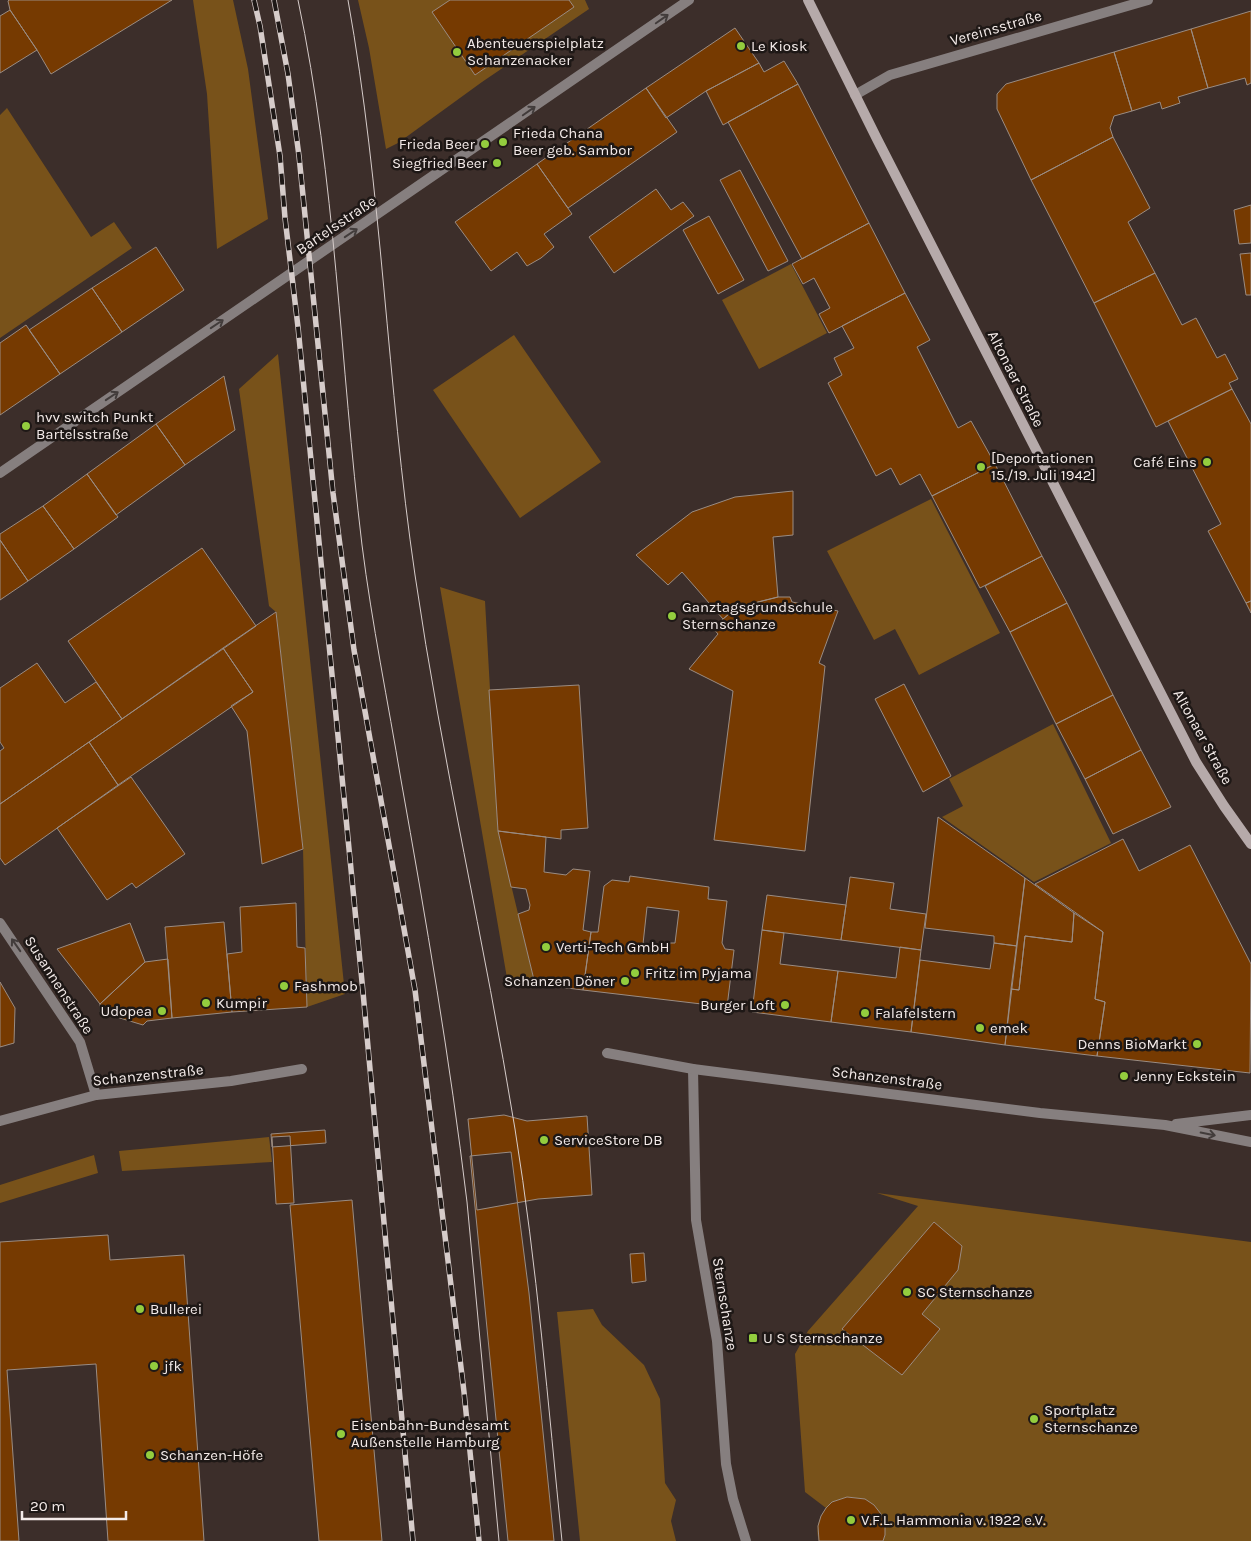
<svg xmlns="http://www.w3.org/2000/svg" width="1251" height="1541" viewBox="0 0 1251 1541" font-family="Karla,sans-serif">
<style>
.green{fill:#78521a}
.building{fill:#763a01;stroke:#9a8c83;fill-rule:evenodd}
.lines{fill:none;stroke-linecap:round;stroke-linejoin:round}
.minor{stroke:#867f7f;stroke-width:10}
.tertiary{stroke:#867f7f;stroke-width:10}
.secondary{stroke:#b6aaaa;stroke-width:10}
.tram{stroke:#d6ccca;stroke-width:1}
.rail-casing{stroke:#d6ccca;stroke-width:5.5}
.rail{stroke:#1e1816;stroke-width:4;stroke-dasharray:11;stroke-linecap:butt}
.oneway{stroke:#423c3b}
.poi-dot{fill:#93cd3e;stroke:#1e1816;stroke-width:2}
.labels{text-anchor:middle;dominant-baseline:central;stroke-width:5;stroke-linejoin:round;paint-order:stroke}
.street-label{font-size:15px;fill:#f4ebe9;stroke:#1e1816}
.poi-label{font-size:15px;fill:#f4ebe9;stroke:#1e1816;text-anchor:start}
</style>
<rect width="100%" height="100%" fill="#3c2e2a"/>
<path class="green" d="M193,0H233L248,69L268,219L217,249L207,94Z
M358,0H585L589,9L482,82L398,143L386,149L369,48Z
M7,108L91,237L114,222L132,248L0,338V115Z
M791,264L827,333L759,369L722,300Z
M514,335L601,462L520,518L433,390Z
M278,354L345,994L307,1007L303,849L276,612L269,606L239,389Z
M931,499L1000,633L919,675L895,629L874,640L827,551Z
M440,587L485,601L498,831L535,984H508Z
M1053,724L1111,843L1034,882L942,817L963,806L949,779Z
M269,1137L272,1162L122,1171L119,1151Z
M94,1155L98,1173L0,1203V1185Z
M877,1193L1251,1242V1541H819C815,1528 819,1518 826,1508L805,1492L795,1354L808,1331L918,1206Z
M593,1309L602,1325L644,1365L660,1399L665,1483L676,1500L671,1521L676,1541H580L557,1312Z"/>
<path class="building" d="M9,0H172L51,74L37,50L10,10L8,1Z
M450,0H569L574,7L475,75L432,12Z
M10,10L37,50L0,73V16Z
M1251,11V83L1247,85L1245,78L1208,88L1191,29Z
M735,28L759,63L706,91L666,118L646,88Z
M1191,29L1208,88L1178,97L1180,103L1162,109L1160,102L1132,111L1114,52Z
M1114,52L1132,111L1114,116L1110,128L1113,137L1031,180L997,109V94L1006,84Z
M784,61L798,84L723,125L706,91L759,63L764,72Z
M798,84L869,223L802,259L728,122Z
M646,88L677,132L568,208L537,164Z
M1113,137L1150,208L1128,222L1155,273L1094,303L1031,180Z
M537,164L572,214L544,234L554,247L541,258L527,266L517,252L491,271L455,222Z
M740,170L788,261L768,271L720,180Z
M656,189L671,210L683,202L694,216L614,273L589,237Z
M1251,205V243L1239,244L1234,210Z
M709,216L744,280L718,294L683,230Z
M869,223L905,293L829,333L819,314L830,308L814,278L803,284L792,264Z
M156,247L184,290L122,332L92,288Z
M1251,253V295H1246L1240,254Z
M1155,273L1182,325L1196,318L1217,358L1225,354L1238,379L1229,383L1232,389L1156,427L1094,303Z
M92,288L122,332L60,374L29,330Z
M905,293L930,340L917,347L958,428L971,421L995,464L932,496L920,474L900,485L891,468L876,476L828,383L842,375L834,358L854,348L842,326Z
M26,325L60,374L0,415V343Z
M224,376L235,430L185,465L156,424Z
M1232,389L1251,424V601L1246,603L1208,531L1221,524L1168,421Z
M156,424L185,465L116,515L87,474Z
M995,464L1042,556L980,588L932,496Z
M87,474L118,517L74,549L43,506Z
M793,491V535L773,537L778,597L758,602L729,614L723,619L682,572L668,585L636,555L692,512L735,497Z
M43,506L74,549L28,581L0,540V534Z
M0,540L28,581L0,600Z
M202,548L256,626L122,719L68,641Z
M1042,556L1067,603L1010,632L985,586Z
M778,597H790L792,602L838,611L819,663L825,666L805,851L714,840L733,691L689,669L718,634L713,628L723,619L729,614L758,602Z
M1251,601V613L1246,603Z
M1067,603L1113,695L1056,724L1010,632Z
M276,612L303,849L262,864L247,731L231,706L253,692L223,648Z
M223,648L253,692L118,785L89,742Z
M37,663L65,703L96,682L122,719L0,804V751L4,748L0,742V688Z
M904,684L951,776L923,792L875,699Z
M579,685L588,828L561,830V839L498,831L489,690Z
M1113,695L1141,750L1085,779L1056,724Z
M89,742L118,785L5,865L0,858V804Z
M1141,750L1171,807L1113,834L1085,779Z
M131,777L185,854L136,888L132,883L107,900L57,828Z
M938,817L1025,878L1017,946L994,943V936L925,928Z
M498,831L546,837L544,872L566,875L573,869L590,871L583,930L591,932L583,990L535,984L518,914L529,910L530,905L526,889L511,887Z
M1123,839L1139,871L1190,845L1251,964L1250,1073L1097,1056L1105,1002L1095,999L1103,932L1035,884Z
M630,876L709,887L708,899L727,901L722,943L725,949L734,950L727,1007L583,990L591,932H598L604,886L612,880L629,882ZM647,907L679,911L675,943H670L669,947L643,944Z
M850,877L894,883L890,909L926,914L921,950L841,940Z
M1025,878L1074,913L1072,942L1025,936L1019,990L1011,989Z
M767,895L846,905L841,940L762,930Z
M296,903L297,947L305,948L307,1007L232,1012L227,954L242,952L240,907Z
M1074,913L1103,932L1095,999L1105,1002L1097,1056L1005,1045L1011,989L1019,990L1025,936L1072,942Z
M224,922L232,1012L172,1018L165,927Z
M130,923L145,962L100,1004L57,949Z
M762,930L784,933L780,964L838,971L831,1022L752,1012Z
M994,943L1017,946L1005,1045L911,1032L920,960L990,969Z
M900,947L921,950L911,1032L831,1022L838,971L896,978Z
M168,959L172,1018L147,1021L143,1025L100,1012V1004L145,962Z
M0,982L15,1008L14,1043L0,1047Z
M504,1115L527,1121L587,1116L592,1195L538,1199L477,1210L468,1119Z
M325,1130L326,1143L272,1147L271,1134Z
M290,1136L294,1203L276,1204L272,1137Z
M511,1152L529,1293L554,1541H508L470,1156Z
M352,1200L382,1541H319L290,1205Z
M934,1222L962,1246L958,1270L922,1314L940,1329L902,1375L842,1329Z
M108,1235L110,1260L184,1255L204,1541H108L96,1364L7,1370L19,1541H0V1242Z
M644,1253L646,1281L632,1283L630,1254Z
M847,1497L865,1499L874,1505L881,1514L885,1524V1535L883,1541H819L818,1526L821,1516L826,1508L832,1502Z"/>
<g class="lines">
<path class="minor" d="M855,95L890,75L1148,0
M0,473L689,0
M0,923L80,1042L96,1095
M693,1069L696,1220L717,1341L726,1464L733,1499L746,1541"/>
<path class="tertiary" d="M607,1053L693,1069L1040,1113L1165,1125L1251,1142
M0,1121L96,1095L231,1081L302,1069
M1176,1124L1251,1115"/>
<path class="secondary" d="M808,0L877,139L1196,762L1224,806L1251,844"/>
<path class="tram" d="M298,0C336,180 340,363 362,545C372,624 388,702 401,780C426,920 450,1060 467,1202L499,1541
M348,0C382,190 387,384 415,575C442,761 485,944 515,1129C537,1266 548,1404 562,1541"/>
<defs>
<path id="rail" d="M254,0L260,26L280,156L285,218L298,327L363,992L413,1541
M274,0L288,74L299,156L333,493L354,650L415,990L464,1392L479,1541"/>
</defs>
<use href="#rail" class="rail-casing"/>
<use href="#rail" class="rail"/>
</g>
<defs><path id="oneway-shaft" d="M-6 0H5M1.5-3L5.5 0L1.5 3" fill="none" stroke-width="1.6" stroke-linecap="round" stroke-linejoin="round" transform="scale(1.25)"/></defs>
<g class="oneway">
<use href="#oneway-shaft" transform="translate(662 19) rotate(-35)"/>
<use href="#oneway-shaft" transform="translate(529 111) rotate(-35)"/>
<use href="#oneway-shaft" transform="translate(351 233) rotate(-34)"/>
<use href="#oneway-shaft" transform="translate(217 324) rotate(-34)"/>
<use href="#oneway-shaft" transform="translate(112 396) rotate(-34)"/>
<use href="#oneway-shaft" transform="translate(16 945) rotate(-125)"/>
<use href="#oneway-shaft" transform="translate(1208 1134) rotate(11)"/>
</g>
<g class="poi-dot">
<circle cx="741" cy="46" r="5"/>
<circle cx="457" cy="52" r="5"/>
<circle cx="503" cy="142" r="5"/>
<circle cx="485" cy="144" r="5"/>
<circle cx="497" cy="163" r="5"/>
<circle cx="26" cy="426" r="5"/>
<circle cx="1207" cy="462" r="5"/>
<circle cx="981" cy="467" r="5"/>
<circle cx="672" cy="616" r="5"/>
<circle cx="546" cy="947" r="5"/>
<circle cx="635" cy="973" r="5"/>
<circle cx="625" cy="981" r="5"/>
<circle cx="284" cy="986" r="5"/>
<circle cx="206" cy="1003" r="5"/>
<circle cx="785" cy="1005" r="5"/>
<circle cx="162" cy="1011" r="5"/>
<circle cx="865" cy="1013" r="5"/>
<circle cx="980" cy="1028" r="5"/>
<circle cx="1197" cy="1044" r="5"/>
<circle cx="1124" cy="1076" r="5"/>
<circle cx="544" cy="1140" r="5"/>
<circle cx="907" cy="1292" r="5"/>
<circle cx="140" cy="1309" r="5"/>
<rect x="748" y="1333" width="10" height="10" rx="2.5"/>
<circle cx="154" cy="1366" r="5"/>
<circle cx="1034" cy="1419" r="5"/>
<circle cx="341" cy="1434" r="5"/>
<circle cx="150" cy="1455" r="5"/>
<circle cx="851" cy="1520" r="5"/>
</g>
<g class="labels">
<g class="street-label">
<text transform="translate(996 28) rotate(-16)">Vereinsstraße</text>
<text transform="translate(336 225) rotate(-34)">Bartelsstraße</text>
<text transform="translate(1016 379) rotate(63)">Altonaer Straße</text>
<text transform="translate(1203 737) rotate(61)">Altonaer Straße</text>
<text transform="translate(59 985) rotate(57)">Susannenstraße</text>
<text transform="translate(148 1075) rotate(-6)">Schanzenstraße</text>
<text transform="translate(887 1078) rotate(7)">Schanzenstraße</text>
<text transform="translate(725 1304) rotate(81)">Sternschanze</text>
</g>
<g class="poi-label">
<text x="467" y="43">Abenteuerspielplatz<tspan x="467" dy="17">Schanzenacker</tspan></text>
<text x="751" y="46">Le Kiosk</text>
<text x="513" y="133">Frieda Chana<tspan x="513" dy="17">Beer geb. Sambor</tspan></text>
<text x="475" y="144" text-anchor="end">Frieda Beer</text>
<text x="487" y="163" text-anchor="end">Siegfried Beer</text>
<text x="36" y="417">hvv switch Punkt<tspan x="36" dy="17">Bartelsstraße</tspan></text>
<text x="991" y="458">[Deportationen<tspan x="991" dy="17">15./19. Juli 1942]</tspan></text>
<text x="1197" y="462" text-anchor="end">Café Eins</text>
<text x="682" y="607">Ganztagsgrundschule<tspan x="682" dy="17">Sternschanze</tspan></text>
<text x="556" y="947">Verti-Tech GmbH</text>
<text x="645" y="973">Fritz im Pyjama</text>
<text x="615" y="981" text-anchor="end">Schanzen Döner</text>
<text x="294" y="986">Fashmob</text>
<text x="216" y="1003">Kumpir</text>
<text x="775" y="1005" text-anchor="end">Burger Loft</text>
<text x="152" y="1011" text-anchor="end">Udopea</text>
<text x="875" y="1013">Falafelstern</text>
<text x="990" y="1028">emek</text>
<text x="1187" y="1044" text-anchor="end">Denns BioMarkt</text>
<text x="1134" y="1076">Jenny Eckstein</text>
<text x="554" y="1140">ServiceStore DB</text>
<text x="917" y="1292">SC Sternschanze</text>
<text x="150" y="1309">Bullerei</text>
<text x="763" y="1338">U S Sternschanze</text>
<text x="164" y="1366">jfk</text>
<text x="1044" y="1410">Sportplatz<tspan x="1044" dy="17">Sternschanze</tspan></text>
<text x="351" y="1425">Eisenbahn-Bundesamt<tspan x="351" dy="17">Außenstelle Hamburg</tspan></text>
<text x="160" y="1455">Schanzen-Höfe</text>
<text x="861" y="1520">V.F.L. Hammonia v. 1922 e.V.</text>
</g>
</g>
<path d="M22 1511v8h104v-8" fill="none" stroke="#f4ebe9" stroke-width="2.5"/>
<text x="30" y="1511" font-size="15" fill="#f4ebe9" stroke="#1e1816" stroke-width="4" paint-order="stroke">20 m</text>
</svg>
